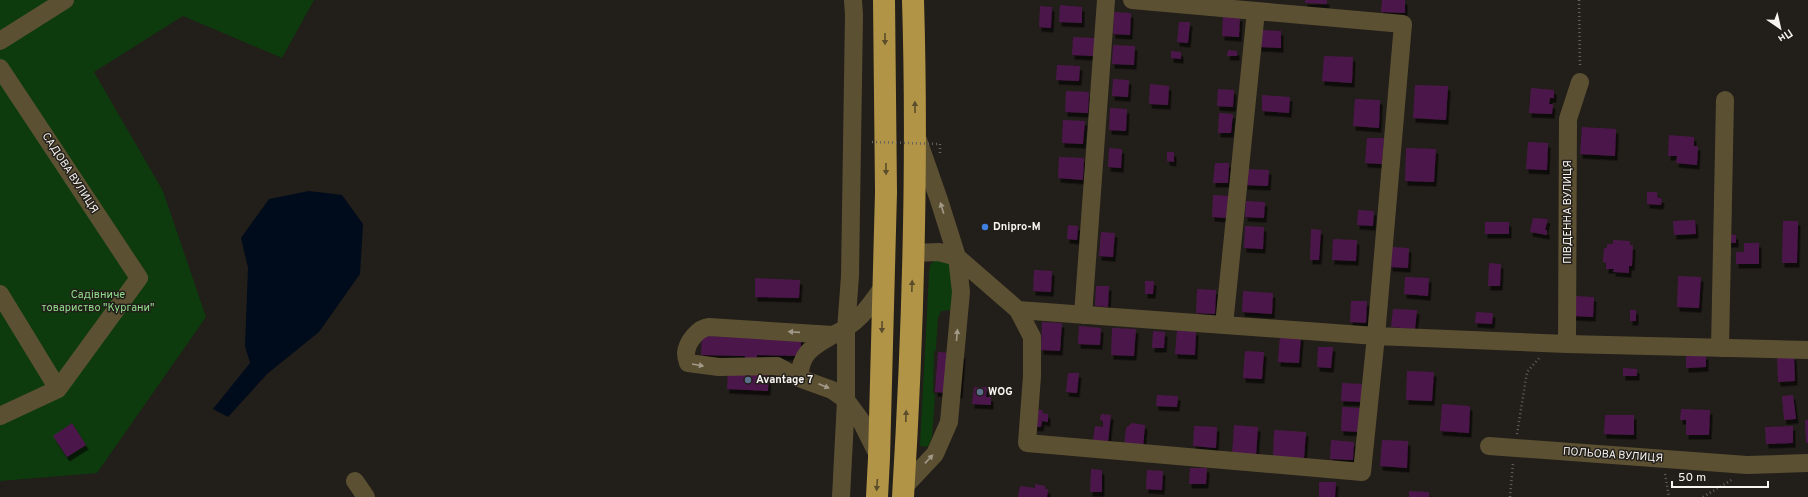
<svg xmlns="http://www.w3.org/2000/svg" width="1808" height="497" viewBox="0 0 1808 497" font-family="Overpass,sans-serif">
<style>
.green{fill:#0d3b0d}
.water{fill:#000c1c}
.building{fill:#4c184a;filter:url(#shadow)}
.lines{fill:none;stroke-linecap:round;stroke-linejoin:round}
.path{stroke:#65615d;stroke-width:2.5;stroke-dasharray:1 3;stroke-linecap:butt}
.minor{stroke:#5c5033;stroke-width:18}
.highway{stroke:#b19445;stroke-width:22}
.path-bridge{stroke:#65615d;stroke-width:2.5;stroke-dasharray:1 3;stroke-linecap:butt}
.oneway{fill:#5b4d2b}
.oneway2{fill:#a29a88}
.shop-dot{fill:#3f7fe0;stroke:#221e19;stroke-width:1.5}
.service-dot{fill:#5c6f8a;stroke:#221e19;stroke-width:1.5}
.labels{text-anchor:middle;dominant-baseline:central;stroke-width:3;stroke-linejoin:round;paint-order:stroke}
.street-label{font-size:11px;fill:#f7f4f1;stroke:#221e19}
.poi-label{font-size:11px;font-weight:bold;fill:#f7f4f1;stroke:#221e19;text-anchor:start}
.park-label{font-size:11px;fill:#90dc8c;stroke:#221e19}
</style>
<defs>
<filter id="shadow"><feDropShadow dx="2.5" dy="4.5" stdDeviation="0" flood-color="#0009"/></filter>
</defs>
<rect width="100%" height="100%" fill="#221e19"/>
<path class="green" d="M0,0H314L282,58L183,16L94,72L163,191L206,317L97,473L0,481Z
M936,259L954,265L952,310L941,311L938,318L936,349L934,353L933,392L935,396L932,437L928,447L920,446L929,274L930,265Z"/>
<path class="water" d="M309,191L342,195L363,224L360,274L319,332L267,374L228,417L213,409L250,363L245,346L248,268L241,238L269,199Z"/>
<path class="building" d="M1305,0H1327V4L1305,3Z
M1382,0H1405V13L1381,12Z
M1060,5L1082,7V23L1059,22Z
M1040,6L1052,7L1051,28L1039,27Z
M1114,12L1131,13L1130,35L1113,34Z
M1223,16L1240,17L1239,37L1222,36Z
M1179,22H1190L1188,43L1177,42Z
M1260,30L1281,31V48L1259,47Z
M1073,37L1095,38L1094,56L1072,55Z
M1113,45L1135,46L1134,65L1112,64Z
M1228,50L1237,51V56H1227Z
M1171,51L1181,52V59L1171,58Z
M1324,56L1353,57L1352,83L1322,81Z
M1057,65L1080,66L1079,81L1056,80Z
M1113,79L1129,80L1128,97L1112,96Z
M1150,84L1169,86L1168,105L1149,104Z
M1415,85L1448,86L1446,120L1413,118Z
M1531,88L1554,90V98H1550L1549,104H1553L1552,114L1529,113Z
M1218,89L1234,90L1233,107L1217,106Z
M1066,91L1089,92L1088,113L1065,112Z
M1262,95L1290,97L1289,113L1262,111Z
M1355,99L1380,100L1379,128L1353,126Z
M1110,108L1127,109L1126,131L1109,130Z
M1219,113L1233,114L1231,133H1218Z
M1063,120L1085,121L1083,144L1062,143Z
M1582,127L1616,129L1615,156L1580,154Z
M1669,135L1694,137V146H1698L1697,165L1676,163L1677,156H1668Z
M1367,138H1384L1382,164L1365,163Z
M1528,142L1548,143L1547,170L1526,169Z
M1109,148L1122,149L1121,168L1108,167Z
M1406,148L1436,149L1434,182L1405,181Z
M1167,152H1174V162L1167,161Z
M1059,157L1084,158L1083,180L1058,178Z
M1215,163H1229L1228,183H1213Z
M1246,169L1269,170L1268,186L1245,185Z
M1647,192H1657V197L1662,199L1661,205L1647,204Z
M1213,195L1229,196L1227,218L1212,217Z
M1246,201L1265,202L1264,218L1245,217Z
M1358,210L1374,211L1373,226L1357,225Z
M1533,218L1548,219L1545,230H1547V235L1530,232Z
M1695,220L1696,234L1674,235L1673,221Z
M1783,221H1798L1797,263H1782Z
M1485,222H1509V234H1485Z
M1068,225L1078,226L1077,240L1067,239Z
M1245,226L1264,227L1263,249L1244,248Z
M1311,229L1321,230L1319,260H1310Z
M1101,232L1115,233L1113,257L1099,256Z
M1727,234L1736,235V243H1727Z
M1333,239L1357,240L1356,261L1332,260Z
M1613,240L1630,241V245H1633L1632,266H1629V273L1613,272L1614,269H1606V263L1603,262L1604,248H1607V244H1613Z
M1744,243H1759V264H1736V252H1744Z
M1391,247L1409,248L1408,268L1390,267Z
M1489,263L1501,264L1500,286H1488Z
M1034,270L1052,271L1051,292L1033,291Z
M1678,276L1701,277L1699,308L1677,307Z
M1405,277L1429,278L1428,296L1404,294Z
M755,278L800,280L799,298L755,297Z
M1145,281H1154L1153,294H1145Z
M1096,286H1109L1108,307L1095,306Z
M1197,289L1216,290L1215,314L1196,313Z
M1243,291L1273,293L1272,314L1242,312Z
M1574,296L1594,297L1593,317L1573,316Z
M1351,301H1367L1366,323L1350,322Z
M1393,309L1417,310L1415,329L1391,327Z
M1630,310H1636V321H1630Z
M1476,312L1493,313L1492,324L1475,323Z
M1042,322L1062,323L1060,351L1041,350Z
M1079,326L1101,328L1100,345L1078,344Z
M1112,328L1136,329L1134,356L1111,355Z
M1177,330L1196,331L1195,355L1175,354Z
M1153,331L1165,332L1164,348H1152Z
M1280,335L1301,336L1299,363L1278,362Z
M702,336L801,338V356L757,355V371H769L768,391L727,389L728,370H744L745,356L701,355Z
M1318,347H1333L1331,368L1317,367Z
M1245,351L1264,352L1262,379L1243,378Z
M938,352L963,354L960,394L935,392Z
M1686,355H1706V367L1686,368Z
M1794,356L1795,381L1778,382L1777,357Z
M1623,368L1637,369V376H1623Z
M1407,371L1434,372L1432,401L1406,400Z
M1068,373H1079L1077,393L1066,392Z
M1342,383L1364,384L1363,402L1341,401Z
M974,387H987L986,397H991V405L972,404Z
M1157,395L1178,396L1177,407L1156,406Z
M1793,395L1796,419L1784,420L1782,396Z
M1442,404L1470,406L1469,433L1440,431Z
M1342,407L1362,408L1361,432L1341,431Z
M1032,409L1043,410L1042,413L1048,414V422L1042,421L1041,427L1031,426Z
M1681,409L1710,410L1709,435H1686V420H1680Z
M1101,414L1111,415L1108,442L1093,440L1095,426L1103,427V421L1100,420Z
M1605,415H1634V435L1604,434Z
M1805,420H1808V443H1806Z
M72,423L86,445L67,457L53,436Z
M1132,423L1145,425L1143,448L1124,446L1126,428Z
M1234,425L1258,427L1256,456L1232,455Z
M1194,426L1217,427L1216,448L1193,446Z
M1793,426V443L1766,444L1765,427Z
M1274,430L1306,432L1304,459L1273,457Z
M1331,440L1354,442L1353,460L1330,459Z
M1382,440L1408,441L1407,468L1380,466Z
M1190,468H1207L1206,484H1189Z
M1091,469L1102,470V492H1090Z
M1147,470L1163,471L1162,490L1146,489Z
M1319,482H1336L1335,497H1319Z
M1035,484L1045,486V489H1048L1047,497H1018L1020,486L1035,488Z
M1409,491L1429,492V497H1409Z"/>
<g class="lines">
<path class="path" d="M1579,0L1580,68
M940,144V155
M1517,434L1527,372L1540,357
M1665,474L1669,497
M1510,497L1513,463
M1703,497L1733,479"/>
<path class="minor" d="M0,41L65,0
M0,68L139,278L58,389L0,416
M913,253L939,252L957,257L1018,310L1376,336L1567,344L1808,350
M0,294L58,389
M1018,310L1032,337V376L1027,443L1362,472L1376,336L1403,24L1132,0
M1083,315L1106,0
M1224,325L1256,11
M1567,344L1568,119L1580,82
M1720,348L1725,100
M799,378C801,352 812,347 833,335
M1489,446L1747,465L1808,463
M879,457L860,419L846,400L832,390L799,378L777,366L719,367L688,363C687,360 686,356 686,353C687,342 698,328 709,327L833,335C857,325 869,307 883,287
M355,481L366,497
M903,488L935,454L949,422L961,292L957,257L939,200L918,140
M841,497L846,400V330L850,276L854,15L853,0"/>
<path class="highway" d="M877,497L879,458L886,192L884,0
M903,497C913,332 918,165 913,0"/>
<path class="path-bridge" d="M872,142L940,144"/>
</g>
<defs><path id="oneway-solid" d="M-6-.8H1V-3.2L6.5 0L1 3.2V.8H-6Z"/></defs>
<g class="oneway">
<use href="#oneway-solid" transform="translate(885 39) rotate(90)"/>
<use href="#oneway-solid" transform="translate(915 107) rotate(-91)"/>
<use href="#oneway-solid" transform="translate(886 169) rotate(90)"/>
<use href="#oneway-solid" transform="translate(912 286) rotate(-88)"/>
<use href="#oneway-solid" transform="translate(882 327) rotate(91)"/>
<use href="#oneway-solid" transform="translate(906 416) rotate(-88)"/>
<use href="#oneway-solid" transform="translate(877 485) rotate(94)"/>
</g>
<g class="oneway2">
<use href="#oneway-solid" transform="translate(942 208) rotate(-107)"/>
<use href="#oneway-solid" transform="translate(794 332) rotate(-176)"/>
<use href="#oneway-solid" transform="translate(957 335) rotate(-85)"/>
<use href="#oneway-solid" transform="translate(698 365) rotate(10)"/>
<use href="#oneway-solid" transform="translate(824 386) rotate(23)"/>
<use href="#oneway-solid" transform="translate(929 459) rotate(-47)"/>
</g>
<circle class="shop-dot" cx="985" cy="227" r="4"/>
<g class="service-dot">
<circle cx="748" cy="380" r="4"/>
<circle cx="980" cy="392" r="4"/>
</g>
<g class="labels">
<g class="street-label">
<text transform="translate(70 173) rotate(57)">САДОВА ВУЛИЦЯ</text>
<text transform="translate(1568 212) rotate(-90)">ПІВДЕННА ВУЛИЦЯ</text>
<text transform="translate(1613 455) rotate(4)">ПОЛЬОВА ВУЛИЦЯ</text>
</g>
<g class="poi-label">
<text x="993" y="227">Dnipro-M</text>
<text x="756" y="380">Avantage 7</text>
<text x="988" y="392">WOG</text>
</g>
<g class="park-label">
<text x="98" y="295">Садівниче<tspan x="98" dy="13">товариство "Кургани"</tspan></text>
</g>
</g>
<g transform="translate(1780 28) rotate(146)" stroke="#221e19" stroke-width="3" paint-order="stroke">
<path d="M0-3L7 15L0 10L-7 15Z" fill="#f7f4f1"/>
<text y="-6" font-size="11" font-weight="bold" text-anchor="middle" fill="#f7f4f1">Пн</text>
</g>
<path d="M1672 481v6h96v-6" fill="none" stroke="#f7f4f1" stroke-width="2"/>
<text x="1678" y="481" font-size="12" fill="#f7f4f1" stroke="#221e19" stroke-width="3" paint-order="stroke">50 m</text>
</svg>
